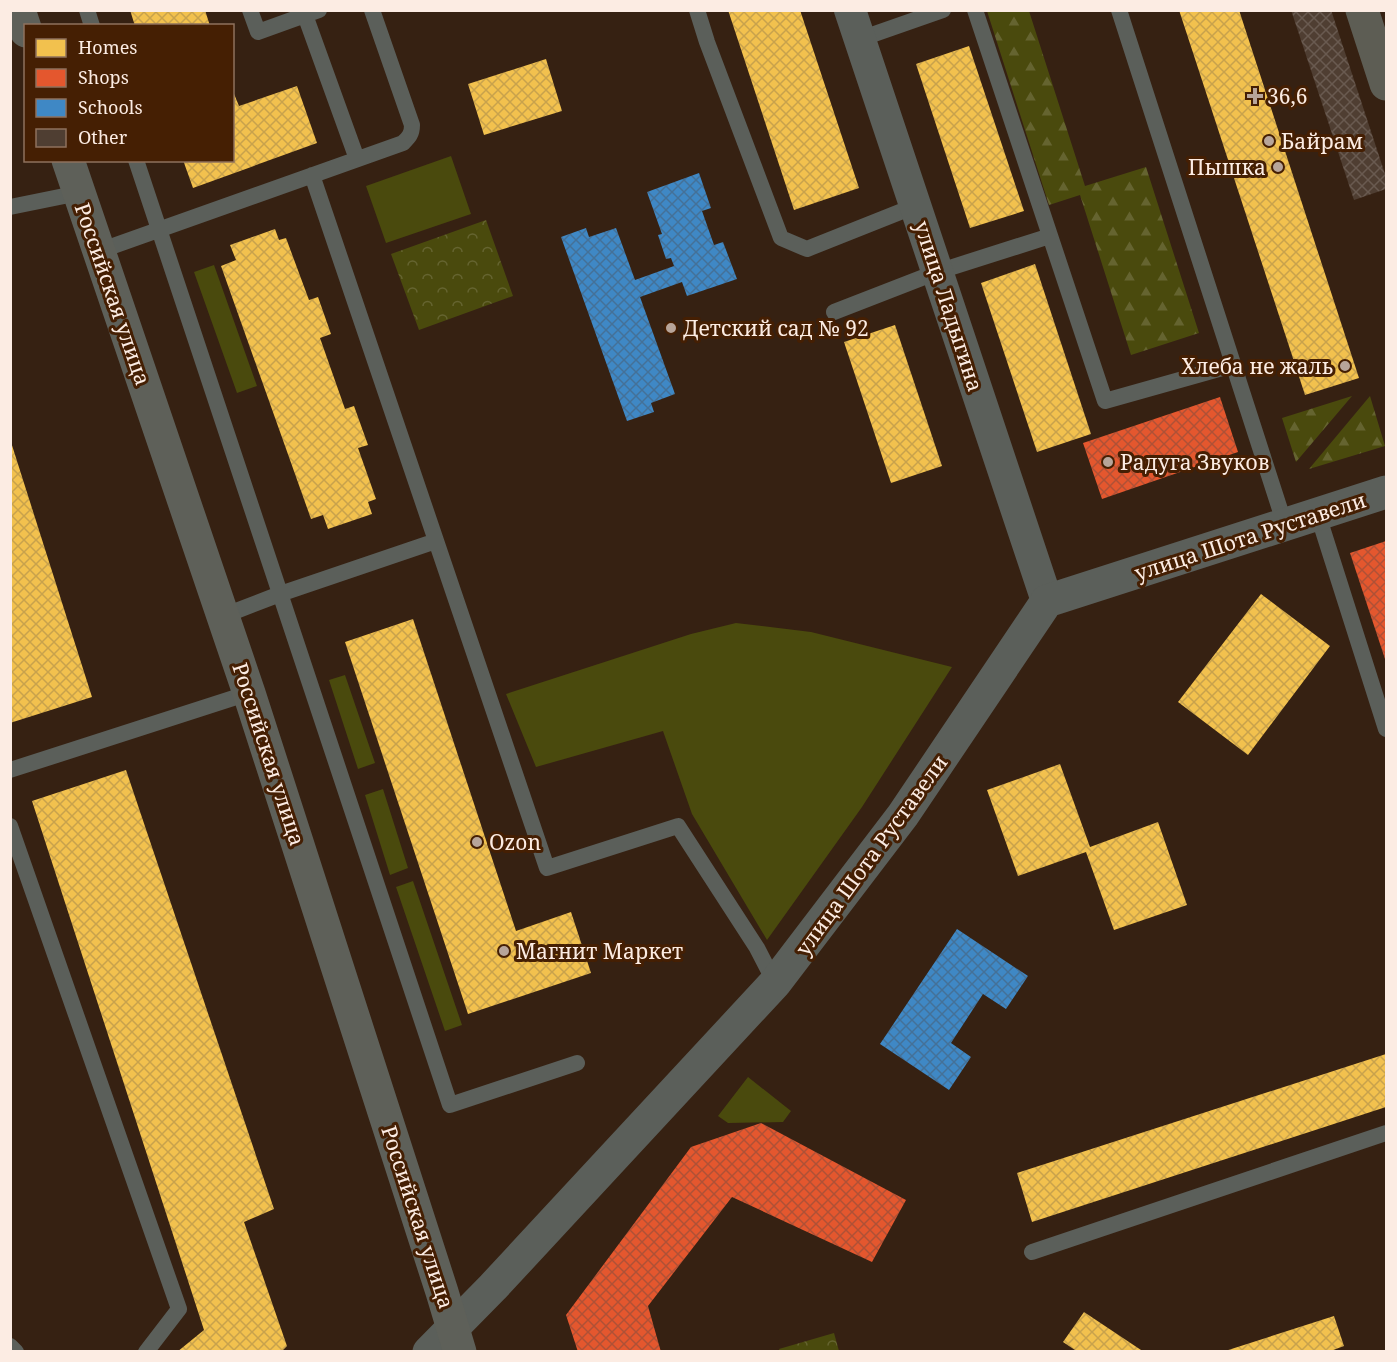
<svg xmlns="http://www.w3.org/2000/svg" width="1397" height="1362" viewBox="0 0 1397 1362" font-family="'Noto Serif',serif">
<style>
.grass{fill:#4a4a0d}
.forest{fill:url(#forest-firs)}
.park{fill:url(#park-crowns)}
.homes{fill:url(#homes-cross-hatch)}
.shops{fill:url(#shops-cross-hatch)}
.schools{fill:url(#schools-cross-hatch)}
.building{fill:url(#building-cross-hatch)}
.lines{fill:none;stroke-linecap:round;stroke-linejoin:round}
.service{stroke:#5b5f5a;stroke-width:16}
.minor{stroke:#5b5f5a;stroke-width:32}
.tertiary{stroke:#5b5f5a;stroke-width:33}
.secondary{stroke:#5e6059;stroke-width:33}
.primary{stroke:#5d5d54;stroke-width:33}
.poi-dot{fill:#b7a59a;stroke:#451f03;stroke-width:2}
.labels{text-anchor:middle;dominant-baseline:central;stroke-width:6;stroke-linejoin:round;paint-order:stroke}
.poi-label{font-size:21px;fill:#fcece3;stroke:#451f03;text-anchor:start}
.street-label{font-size:21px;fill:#fcece3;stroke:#451f03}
</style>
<defs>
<pattern id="forest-firs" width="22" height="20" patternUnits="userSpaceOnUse" patternTransform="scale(1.5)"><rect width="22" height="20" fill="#4a4a0d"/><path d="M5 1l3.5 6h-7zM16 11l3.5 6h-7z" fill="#656430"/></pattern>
<pattern id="park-crowns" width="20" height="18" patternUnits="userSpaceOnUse" patternTransform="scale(1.5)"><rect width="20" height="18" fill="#4a4a0d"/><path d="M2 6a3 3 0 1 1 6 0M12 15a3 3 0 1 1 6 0" fill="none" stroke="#656430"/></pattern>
<pattern id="homes-cross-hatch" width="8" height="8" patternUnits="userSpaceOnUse" patternTransform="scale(1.5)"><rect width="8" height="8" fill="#f2c14e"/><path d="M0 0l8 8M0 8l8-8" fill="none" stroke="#c8a24c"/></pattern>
<pattern id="shops-cross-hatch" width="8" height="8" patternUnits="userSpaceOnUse" patternTransform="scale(1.5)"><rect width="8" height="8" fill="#e4572e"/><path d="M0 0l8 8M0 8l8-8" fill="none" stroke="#af5136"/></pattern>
<pattern id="schools-cross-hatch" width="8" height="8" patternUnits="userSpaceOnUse" patternTransform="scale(1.5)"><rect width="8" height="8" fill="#3f88c5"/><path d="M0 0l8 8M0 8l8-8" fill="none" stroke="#447198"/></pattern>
<pattern id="building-cross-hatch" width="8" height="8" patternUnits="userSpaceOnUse" patternTransform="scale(1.5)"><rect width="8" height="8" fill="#4f3e32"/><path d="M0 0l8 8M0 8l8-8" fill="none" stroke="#695a50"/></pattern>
</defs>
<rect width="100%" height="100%" fill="#362112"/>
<path class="grass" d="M451,156L471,214L386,243L366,186Z
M214,265L257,386L237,393L194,272Z
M736,623L811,632L952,667L862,807L767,940L692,814L663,731L536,767L506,694L691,634Z
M345,675L375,763L358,769L329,680Z
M383,789L408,868L390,875L365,795Z
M413,881L462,1025L445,1031L396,887Z
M748,1077L791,1111L783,1122L728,1123L718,1116Z"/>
<path class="forest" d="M987,11H1029L1085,186L1146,167L1199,333L1131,355L1080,195L1049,205Z
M1352,396L1296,462L1282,418Z
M1370,396L1385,446L1309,469Z"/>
<path class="park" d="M486,220L513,296L419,330L391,254Z
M834,1333L839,1351H780L779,1349Z"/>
<path class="homes" d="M130,10H205L210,26H135Z
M728,10H800L859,188L794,210Z
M1179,10H1239L1359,378L1305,395Z
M969,46L1024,211L970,228L916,64Z
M546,59L562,111L484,135L468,84Z
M297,86L317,143L193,188L183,160H232V89L239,106Z
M275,229L279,240L286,238L309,300L318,297L331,334L320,338L345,409L354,406L368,445L358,448L376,499L368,502L372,514L328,529L323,515L311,519L221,266L236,260L230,245Z
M1035,264L1091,434L1037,452L981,283Z
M895,325L942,466L891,483L844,342Z
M10,439L92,697L10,723Z
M1261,594L1330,646L1248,755L1178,702Z
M413,619L516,931L571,912L591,973L468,1014L345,642Z
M1060,764L1090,847L1158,822L1187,905L1114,930L1086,852L1018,876L987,790Z
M126,770L274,1209L244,1222L287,1346L281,1352H177L204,1330L32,801Z
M1386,1054V1107L1032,1222L1017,1173Z
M1084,1312L1144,1352H1078L1063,1342Z
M1334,1316L1344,1346L1328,1352H1222Z"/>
<path class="shops" d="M1220,397L1238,452L1102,499L1083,443Z
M1386,541V662L1350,553Z
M761,1123L906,1200L872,1262L732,1197L648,1306L661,1352H578L566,1315L691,1147Z"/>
<path class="schools" d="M699,173L711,208L702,211L714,245L723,242L737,279L687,296L682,282L640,297L675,394L651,403L654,412L627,421L561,237L586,228L589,237L616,228L635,280L674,266L671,258L666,259L658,235L662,234L647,192Z
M957,929L1028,976L1006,1009L983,994L951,1043L971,1057L949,1090L880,1044Z"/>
<path class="building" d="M1291,10H1331L1386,177V189L1354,200Z"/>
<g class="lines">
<path class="service" d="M87,10L92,26
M250,10L258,32L319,10
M697,10L707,42L781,238L807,249L915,206
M975,10L1105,401L1233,365
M1119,10L1285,525
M305,15L357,159
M860,39L943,10
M136,160L450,1105L577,1063
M312,175L547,868L678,826L757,948L775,983
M10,207L79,193
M99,251L403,143C409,137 412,134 412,125L372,10
M834,312L937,272L1050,236
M1318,515L1386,729
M223,616L280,594L436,541
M10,770L249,693
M10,826L179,1309L146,1352
M1032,1252L1386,1133
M10,1346L16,1352"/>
<path class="minor" d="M850,10L1047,601"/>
<path class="tertiary" d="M429,1352L493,1287L775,983L903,815L1047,601L1386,492"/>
<path class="secondary" d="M19,10L26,31
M68,160L249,693L442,1292L460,1352"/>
<path class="primary" d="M1362,10L1386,84"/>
</g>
<g class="poi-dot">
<path d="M1252 87h6v6h6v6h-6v6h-6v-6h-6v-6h6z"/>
<circle cx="1269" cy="141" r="6"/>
<circle cx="1278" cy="167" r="6"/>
<circle cx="671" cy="328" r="6"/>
<circle cx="1345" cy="366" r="6"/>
<circle cx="1108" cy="462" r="6"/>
<circle cx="477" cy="842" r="6"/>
<circle cx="504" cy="951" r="6"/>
</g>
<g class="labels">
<g class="poi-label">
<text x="1267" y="96">36,6</text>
<text x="1281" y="141">Байрам</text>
<text x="1266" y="167" text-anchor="end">Пышка</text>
<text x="683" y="328">Детский сад № 92</text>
<text x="1333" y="366" text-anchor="end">Хлеба не жаль</text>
<text x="1120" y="462">Радуга Звуков</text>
<text x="489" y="842">Ozon</text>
<text x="516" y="951">Магнит Маркет</text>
</g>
<g class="street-label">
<text transform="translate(113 294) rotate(71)">Российская улица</text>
<text transform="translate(949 306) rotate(72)">улица Ладыгина</text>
<text transform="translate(1250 536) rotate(-18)">улица Шота Руставели</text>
<text transform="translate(269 754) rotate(72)">Российская улица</text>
<text transform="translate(871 855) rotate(-54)">улица Шота Руставели</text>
<text transform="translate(418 1217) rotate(72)">Российская улица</text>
</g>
</g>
<rect width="1397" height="1362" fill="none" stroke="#fcece3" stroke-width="24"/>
<rect x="24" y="24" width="210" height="138" fill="#451f03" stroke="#8e715d" stroke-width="1.5"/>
<rect x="36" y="39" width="30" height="18" fill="#f2c14e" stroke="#8e715d" stroke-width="1.5"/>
<text x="78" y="54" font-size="18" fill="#fcece3">Homes</text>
<rect x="36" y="69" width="30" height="18" fill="#e4572e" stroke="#8e715d" stroke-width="1.5"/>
<text x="78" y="84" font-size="18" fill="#fcece3">Shops</text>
<rect x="36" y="99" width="30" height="18" fill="#3f88c5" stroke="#8e715d" stroke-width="1.5"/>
<text x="78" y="114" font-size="18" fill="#fcece3">Schools</text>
<rect x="36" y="129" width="30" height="18" fill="#4f3e32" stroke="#8e715d" stroke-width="1.5"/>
<text x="78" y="144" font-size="18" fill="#fcece3">Other</text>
</svg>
